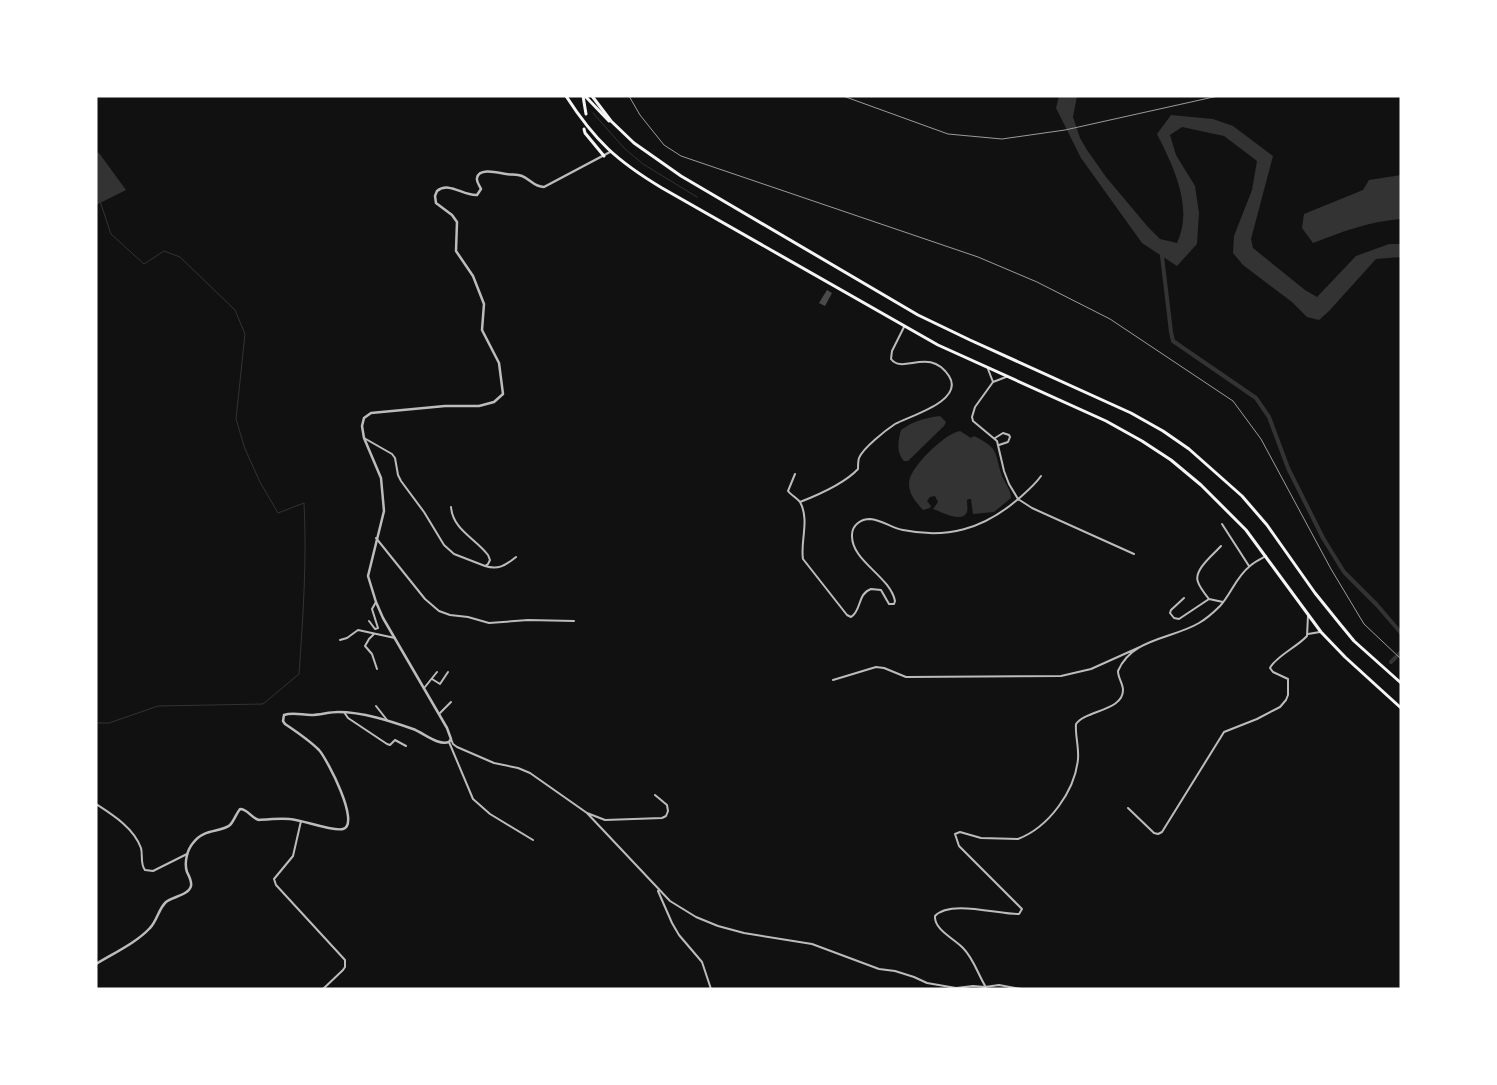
<svg xmlns="http://www.w3.org/2000/svg" width="1497" height="1085" viewBox="0 0 1497 1085" font-family="'Work Sans',sans-serif">
<style>
.water{fill:#333}
.lines{fill:none;stroke-linecap:round;stroke-linejoin:round}
.stream{stroke:#333;stroke-width:1}
.canal{stroke:#333;stroke-width:4}
.building{fill:#4a4a4a}
.minor{stroke:#bcbcbc;stroke-width:2}
.tertiary{stroke:#bcbcbc;stroke-width:2.5}
.primary{stroke:#f5f5f5;stroke-width:3}
.trunk{stroke:#f5f5f5;stroke-width:3}
.rail{stroke:#9a9a9a;stroke-width:1}
</style>
<rect width="100%" height="100%" fill="#111"/>
<path class="water" d="M1059,96H1077L1073,117L1080,138L1087,150L1106,177L1148,227L1160,239L1177,243C1194,207 1173,166 1157,134L1171,115L1213,119L1233,126L1273,156L1251,239L1253,248L1305,290L1317,297L1356,256L1389,244H1401V257L1376,259L1329,311L1319,320L1307,317L1292,302L1243,265L1233,253L1234,236L1252,190L1257,161L1224,136L1182,127L1170,135L1176,155L1195,186L1199,213L1197,244L1177,266L1142,243L1081,158L1056,108Z
M96,152L99,153L126,190L96,205Z
M1401,175V219C1371,221 1341,232 1313,243L1302,228L1304,214L1363,190L1369,180Z
M940,416L946,422L944,426L908,461H904C896,452 898,441 901,430C913,421 925,418 940,416Z
M960,431L971,438L974,436C1000,449 994,452 1002,476C1005,483 1011,490 1011,498L994,512L973,514L971,499H969L967,500C967,503 968,509 967,512C962,524 940,511 933,509L938,502L935,496L930,497L927,501L931,506L930,508L923,510C916,502 909,495 909,483C909,468 945,433 960,431Z"/>
<g class="lines">
<path class="stream" d="M593,113L624,148L643,164L697,197
M96,723H109L158,706L263,704L299,674C303,617 307,560 304,503L278,513L260,482L245,449L236,419L245,334L235,310L180,257L164,251L144,264L111,234L100,201"/>
<path class="canal" d="M1162,256L1171,332L1173,341L1256,398L1269,417L1288,468L1323,538L1344,572L1377,605L1401,633
M1398,655L1401,652
M1391,662L1396,657"/>
</g>
<path class="building" d="M827,290L832,293L825,306L819,303Z"/>
<g class="lines">
<path class="minor" d="M988,369L993,382
M1006,377L993,382L975,407L972,417L973,421L997,441L1004,471L1009,484L1018,499L1032,508L1134,554
M364,438L392,454L395,458L398,475L401,481L424,512L444,545L454,554L485,566L488,564L490,560L488,555C475,538 453,530 451,507
M995,438L1003,433L1009,435L1010,437L1008,442L999,445
M795,474L788,491C791,495 797,498 800,502C810,520 800,542 803,559L847,615L851,617C862,610 857,594 871,589L881,590L889,604H894L895,601C890,576 851,561 852,535C852,525 861,519 870,519C882,520 892,528 903,530C947,539 983,529 1017,500C1026,492 1034,486 1041,476
M800,502C818,495 845,483 858,469C858,466 858,461 859,458C863,448 886,430 895,424C909,416 965,401 949,376C929,346 903,375 891,359L892,351L904,327
M1222,524L1249,566
M376,538L425,599L439,611L450,615L468,617L489,623L528,620L574,621
M1221,546C1214,554 1193,570 1198,582C1200,588 1205,594 1209,599L1223,602
M485,566C498,570 505,566 516,557
M1184,598L1171,610L1170,613L1174,618L1179,619L1209,599
M369,621L375,629L378,628L372,609L376,602
M374,634L369,639L365,646L372,654L377,669
M1308,634L1320,632
M340,640L347,638L358,630L395,638
M432,679L440,684L448,672
M833,680L876,667L884,668L906,677L1061,676L1091,669L1140,647
M425,687L437,672
M376,706L387,720
M344,712L348,718L387,744L390,745L395,740L406,746
M439,714L451,702
M451,739L453,744L457,747L494,763L518,768L530,773L587,813L670,901L696,917L718,926L744,933L812,944L879,969L895,971L914,977L927,983L956,988L973,986L985,987L999,985L1021,989
M449,742L473,799L490,814L533,840
M96,804C113,815 134,828 141,848C143,855 140,864 145,870L153,871L187,854
M1128,808L1154,833L1158,834L1162,832L1224,732L1257,719L1280,707L1286,700L1288,695V679L1273,672L1270,668C1275,657 1297,647 1307,636L1308,616
M587,813L605,820L662,818L666,816L668,811L667,805L655,795
M301,821L293,856L274,879L276,885L345,960V967L343,970L323,989
M658,891L672,923L679,935L702,962L711,989
M987,989C978,975 974,959 963,948C955,939 934,930 935,916C950,899 1000,915 1019,914L1022,909L959,846L955,834L960,832L981,838L1018,839C1049,827 1075,791 1078,759C1079,747 1075,735 1076,724C1086,710 1123,711 1123,690C1123,684 1118,678 1118,671C1132,638 1172,639 1199,623C1206,619 1214,612 1220,606C1231,594 1236,577 1250,566C1254,562 1261,559 1266,556"/>
<path class="tertiary" d="M96,964C114,953 136,943 150,928C157,921 159,908 166,902C172,897 189,895 191,886C192,881 189,876 187,872C184,863 187,850 193,843C204,828 220,833 230,825C234,821 236,814 240,809C248,809 251,818 259,820C270,819 280,818 290,819C303,820 333,832 343,829C361,824 327,759 319,750C312,743 294,730 285,724L283,721L284,715C293,712 302,715 311,715C320,715 329,712 338,712C363,712 390,721 413,729C424,733 438,746 449,742L451,739L447,728L383,618L376,602L368,576L384,511L381,478L364,438L362,426L364,418L371,413L445,406H479L494,402L503,394L499,363L482,330L484,304L473,276L456,251L457,222L452,215L436,203L435,196L437,191C449,181 463,196 477,195L481,189C480,186 476,182 477,178C479,167 499,173 506,174C512,175 517,174 522,176C530,179 534,187 544,187L610,152"/>
<path class="primary" d="M583,96L586,114
M585,96L609,121
M584,129L585,133L604,156"/>
<path class="trunk" d="M566,96C595,141 617,161 662,188L938,345L1106,421L1142,441L1171,460L1201,485L1246,530L1321,632L1345,657L1401,708
M592,96L611,121L634,143L681,176L918,315L970,340L1131,413L1163,431L1189,449L1242,496L1267,525L1315,593L1340,624L1354,641L1401,683"/>
<path class="rail" d="M629,96L640,115L664,145L681,156L978,257L1037,282L1110,319L1233,401L1261,439L1331,569L1364,624L1401,659
M843,96L948,134L1002,139L1065,130L1218,96"/>
</g>
<rect width="1497" height="1085" fill="none" stroke="#ffffff" stroke-width="195"/>
</svg>
